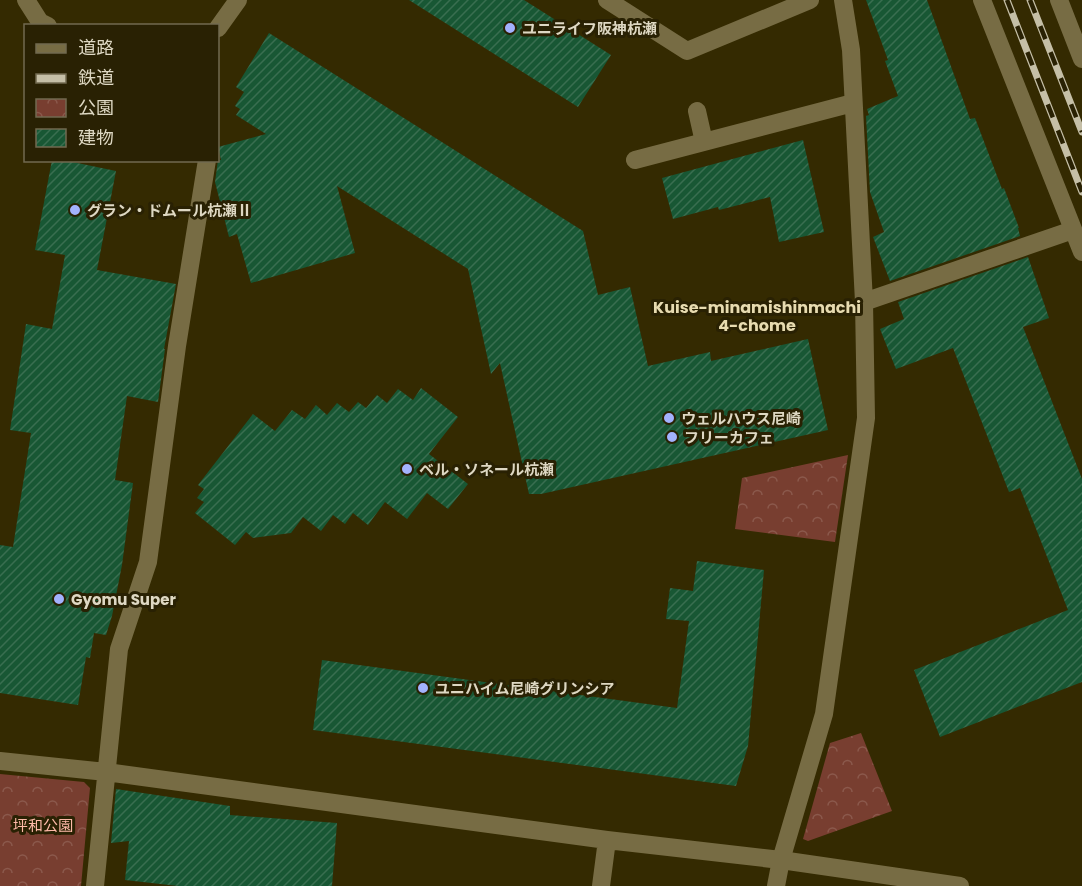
<svg xmlns="http://www.w3.org/2000/svg" width="1082" height="886" viewBox="0 0 1082 886" font-family="Poppins,'Noto Sans JP',sans-serif">
<style>
.park{fill:url(#park-crowns)}
.building{fill:url(#building-hatch)}
.lines{fill:none;stroke-linecap:round;stroke-linejoin:round}
.minor{stroke:#776c44;stroke-width:18}
.rail-casing{stroke:#c5bfa7;stroke-width:7}
.rail{stroke:#292103;stroke-width:4.5;stroke-dasharray:14;stroke-linecap:butt}
.poi-dot{fill:#a3b2fd;stroke:#292103;stroke-width:2}
.labels{text-anchor:middle;dominant-baseline:central;stroke-width:6;stroke-linejoin:round;paint-order:stroke}
.poi-label{font-size:15px;font-weight:bold;fill:#ded8c3;stroke:#292103;text-anchor:start}
.park-label{font-size:15px;fill:#febaa9;stroke:#292103}
.neighbourhood-label{font-size:16px;font-weight:bold;fill:#e7dbb0;stroke:#292103}
</style>
<defs>
<pattern id="park-crowns" width="20" height="18" patternUnits="userSpaceOnUse" patternTransform="scale(1.5)"><rect width="20" height="18" fill="#783e30"/><path d="M2 6a3 3 0 1 1 6 0M12 15a3 3 0 1 1 6 0" fill="none" stroke="#8b594c"/></pattern>
<pattern id="building-hatch" width="6" height="6" patternUnits="userSpaceOnUse" patternTransform="scale(1.5)"><rect width="6" height="6" fill="#185734"/><path d="M-1 1l2-2M0 6l6-6M5 7l2-2" fill="none" stroke="#396e50"/></pattern>
</defs>
<rect width="100%" height="100%" fill="#342a01"/>
<path class="park" d="M848,455L835,542L735,529L742,478Z
M861,733L892,811L808,841L803,839L830,743Z
M0,774L84,782L90,788L81,886H0Z"/>
<path class="building" d="M409,0H524L611,55L578,107Z
M866,0H927L970,119L975,118L1002,189L1004,188L1019,228H1018L1020,236L890,281L873,237L884,232L870,192L866,116L869,115L867,109L898,96L885,61L888,60Z
M269,33L583,231L598,295L630,287L648,366L710,352L711,361L808,339L828,430L541,494H529L500,363L491,374L468,269L337,186L355,253L251,283L237,234L229,237L215,182L218,160H221L218,147L266,134L236,115L240,109L235,106L244,92L236,87Z
M803,140L824,232L779,242L770,197L719,210L718,207L673,219L662,178Z
M52,160H63L116,171L97,270L176,284L164,349H165L158,402L127,396L115,480L133,483L122,565L112,616L106,635L94,633L90,658L86,657L78,705L0,693V545L13,547L31,433L10,430L26,324L52,329L65,255L35,250Z
M1028,257L1049,318L1023,327L1082,479V682L940,737L914,670L1068,610L1020,488L1009,492L953,348L896,369L880,329L904,319L898,302Z
M421,388L458,417L429,454L468,484L448,509L427,493L407,519L385,502L368,525L353,513L345,524L333,515L321,531L303,517L291,533L253,538L246,532L235,545L195,513L204,502L197,498L204,489L198,485L253,414L275,431L292,410L305,419L316,405L327,415L337,403L349,412L358,402L366,408L377,395L387,403L398,389L413,400Z
M697,561L764,570L748,746L736,786L313,730L322,660L677,708L689,621L666,619L670,588L693,591Z
M116,789L230,806V815L337,823L332,886H178L125,880L129,841L111,843Z"/>
<g class="lines">
<path class="minor" d="M26,0L40,22L48,26
M607,0L687,51L810,0
M982,0L1082,252
M1059,0L1082,59
M218,28L238,0
M697,111L704,142
M635,160L853,103
M864,302L1073,230
M0,761L106,772L607,840L781,860L960,886
M95,886L119,649L148,562L177,346L207,160
M601,886L607,840
M776,886L781,860L824,714L866,418L864,302L851,50L843,0"/>
<defs>
<path id="rail" d="M1007,0L1082,192
M1030,0L1082,132"/>
</defs>
<use href="#rail" class="rail-casing"/>
<use href="#rail" class="rail"/>
</g>
<g class="poi-dot">
<circle cx="510" cy="28" r="6"/>
<circle cx="75" cy="210" r="6"/>
<circle cx="669" cy="418" r="6"/>
<circle cx="672" cy="437" r="6"/>
<circle cx="407" cy="469" r="6"/>
<circle cx="59" cy="599" r="6"/>
<circle cx="423" cy="688" r="6"/>
</g>
<g class="labels">
<g class="poi-label">
<text x="522" y="28">ユニライフ阪神杭瀬</text>
<text x="87" y="210">グラン・ドムール杭瀬Ⅱ</text>
<text x="681" y="418">ウェルハウス尼崎</text>
<text x="684" y="437">フリーカフェ</text>
<text x="419" y="469">ベル・ソネール杭瀬</text>
<text x="71" y="599">Gyomu Super</text>
<text x="435" y="688">ユニハイム尼崎グリンシア</text>
</g>
<g class="park-label">
<text x="43" y="825">坪和公園</text>
</g>
<g class="neighbourhood-label">
<text x="757" y="307">Kuise-minamishinmachi<tspan x="757" dy="18">4-chome</tspan></text>
</g>
</g>
<rect x="24" y="24" width="195" height="138" fill="#292103" stroke="#716a50" stroke-width="1.5"/>
<rect x="36" y="44" width="30" height="9" fill="#776c44" stroke="#716a50" stroke-width="1.5"/>
<text x="78" y="54" font-size="18" fill="#ded8c3">道路</text>
<rect x="36" y="74" width="30" height="9" fill="#c5bfa7" stroke="#716a50" stroke-width="1.5"/>
<text x="78" y="84" font-size="18" fill="#ded8c3">鉄道</text>
<rect x="36" y="99" width="30" height="18" fill="url(#park-crowns)" stroke="#716a50" stroke-width="1.5"/>
<text x="78" y="114" font-size="18" fill="#ded8c3">公園</text>
<rect x="36" y="129" width="30" height="18" fill="url(#building-hatch)" stroke="#716a50" stroke-width="1.5"/>
<text x="78" y="144" font-size="18" fill="#ded8c3">建物</text>
</svg>
